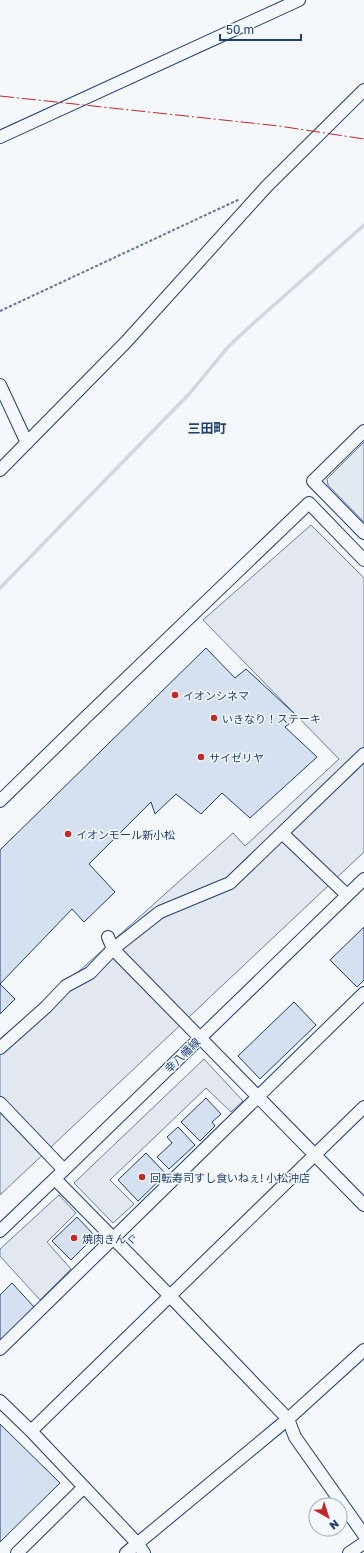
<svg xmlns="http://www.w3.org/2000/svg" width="364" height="1553" viewBox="0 0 364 1553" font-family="'Golos Text','Noto Sans JP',sans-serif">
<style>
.green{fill:#e3e9f0;stroke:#687fa3}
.parking{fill:#e3e8f0;stroke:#687fa3}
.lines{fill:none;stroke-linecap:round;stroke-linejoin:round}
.stream{stroke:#cfd7e4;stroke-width:3.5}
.building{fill:#d5e0f0;stroke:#1d3f73}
.minor-casing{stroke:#1d3f73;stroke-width:14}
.path{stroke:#5e769c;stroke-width:2;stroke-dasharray:3 2;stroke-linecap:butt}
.minor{stroke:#f4f7fb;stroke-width:12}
.power{stroke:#c62828;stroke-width:1;stroke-dasharray:14 3 2 3;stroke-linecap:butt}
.poi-dot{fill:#c62828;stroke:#f4f7fb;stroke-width:1.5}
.labels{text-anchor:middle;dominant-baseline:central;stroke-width:3;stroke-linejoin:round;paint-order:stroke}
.poi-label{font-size:11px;fill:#1d3f73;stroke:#f4f7fb;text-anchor:start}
.street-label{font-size:11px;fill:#1d3f73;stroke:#f4f7fb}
.quarter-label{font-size:13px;font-weight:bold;fill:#1d3f73;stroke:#f4f7fb}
</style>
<rect width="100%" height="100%" fill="#f4f7fb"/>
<path class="green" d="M364,442V522L328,485L327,479Z"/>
<path class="parking" d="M311,525L364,578V852L0,1195V1042L233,833L245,846L339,759L203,620Z
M204,1059L243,1101L231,1112L206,1088L110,1180L134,1204L113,1223L74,1183Z
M59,1195L76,1213L47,1242L71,1269L40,1300L0,1256V1249Z"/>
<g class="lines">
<path class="stream" d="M0,588L190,393L228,347L247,329L364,225"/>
</g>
<path class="building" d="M206,648L235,678L246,669L298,717L285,727L317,757L250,818L222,793L201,814L176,794L155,814L151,802L89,864L115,892L84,922L72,909L0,984L15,999L0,1014V850Z
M364,927V980L357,987L330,960Z
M294,1002L316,1025L260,1079L238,1056Z
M206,1098L221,1114L212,1122L215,1126L200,1141L181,1122Z
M178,1127L195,1145L169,1169L157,1157L172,1143L167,1137Z
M146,1153L166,1174L138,1201L118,1180Z
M77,1217L95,1236L71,1260L52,1241Z
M12,1283L34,1307L0,1341V1295Z
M0,1424L60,1483L0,1542Z"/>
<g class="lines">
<defs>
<path id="minor" d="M0,137L299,0
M0,385L27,443
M364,431L313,481L364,533
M0,470L126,342L267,186L364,90
M0,801L85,718L309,503L364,560
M282,833L347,895
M108,937L113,949L364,1205
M0,1048L46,1007L66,986L90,973L113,949L160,912L230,883L364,754
M0,1103L64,1170
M55,1179L169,1295L288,1419L295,1437L364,1535
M0,1231L64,1170L364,879
M0,1349L364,993
M0,1401L31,1431L137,1543L144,1553
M31,1431L364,1107
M17,1553L84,1487
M126,1553L288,1419L364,1350
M349,1553L364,1543"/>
</defs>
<use href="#minor" class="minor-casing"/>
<path class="path" d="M0,311L240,199"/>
<use href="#minor" class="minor"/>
<path class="power" d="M0,96L279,126L364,139"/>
</g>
<g class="poi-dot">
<circle cx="175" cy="695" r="4"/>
<circle cx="214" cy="718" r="4"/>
<circle cx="201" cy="757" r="4"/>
<circle cx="68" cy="834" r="4"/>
<circle cx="142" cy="1177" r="4"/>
<circle cx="74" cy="1238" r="4"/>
</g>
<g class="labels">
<g class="poi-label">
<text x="183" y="695">イオンシネマ</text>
<text x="222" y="718">いきなり！ステーキ</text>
<text x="209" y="757">サイゼリヤ</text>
<text x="76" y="834">イオンモール新小松</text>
<text x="150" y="1177">回転寿司すし食いねぇ! 小松沖店</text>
<text x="82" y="1238">焼肉きんぐ</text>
</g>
<g class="street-label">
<text transform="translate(182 1055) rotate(-44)">幸八幡線</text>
</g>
<g class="quarter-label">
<text x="207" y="428">三田町</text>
</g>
</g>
<g transform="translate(328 1517) rotate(141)"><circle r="19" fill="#f4f7fb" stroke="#9eadc5"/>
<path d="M0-3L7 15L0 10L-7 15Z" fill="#c62828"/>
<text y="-6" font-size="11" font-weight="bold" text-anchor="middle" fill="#1d3f73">N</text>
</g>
<path d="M220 34v6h81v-6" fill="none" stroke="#1d3f73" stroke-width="2"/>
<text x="226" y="34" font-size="12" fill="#1d3f73" stroke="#f4f7fb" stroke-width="3" paint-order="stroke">50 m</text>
</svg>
